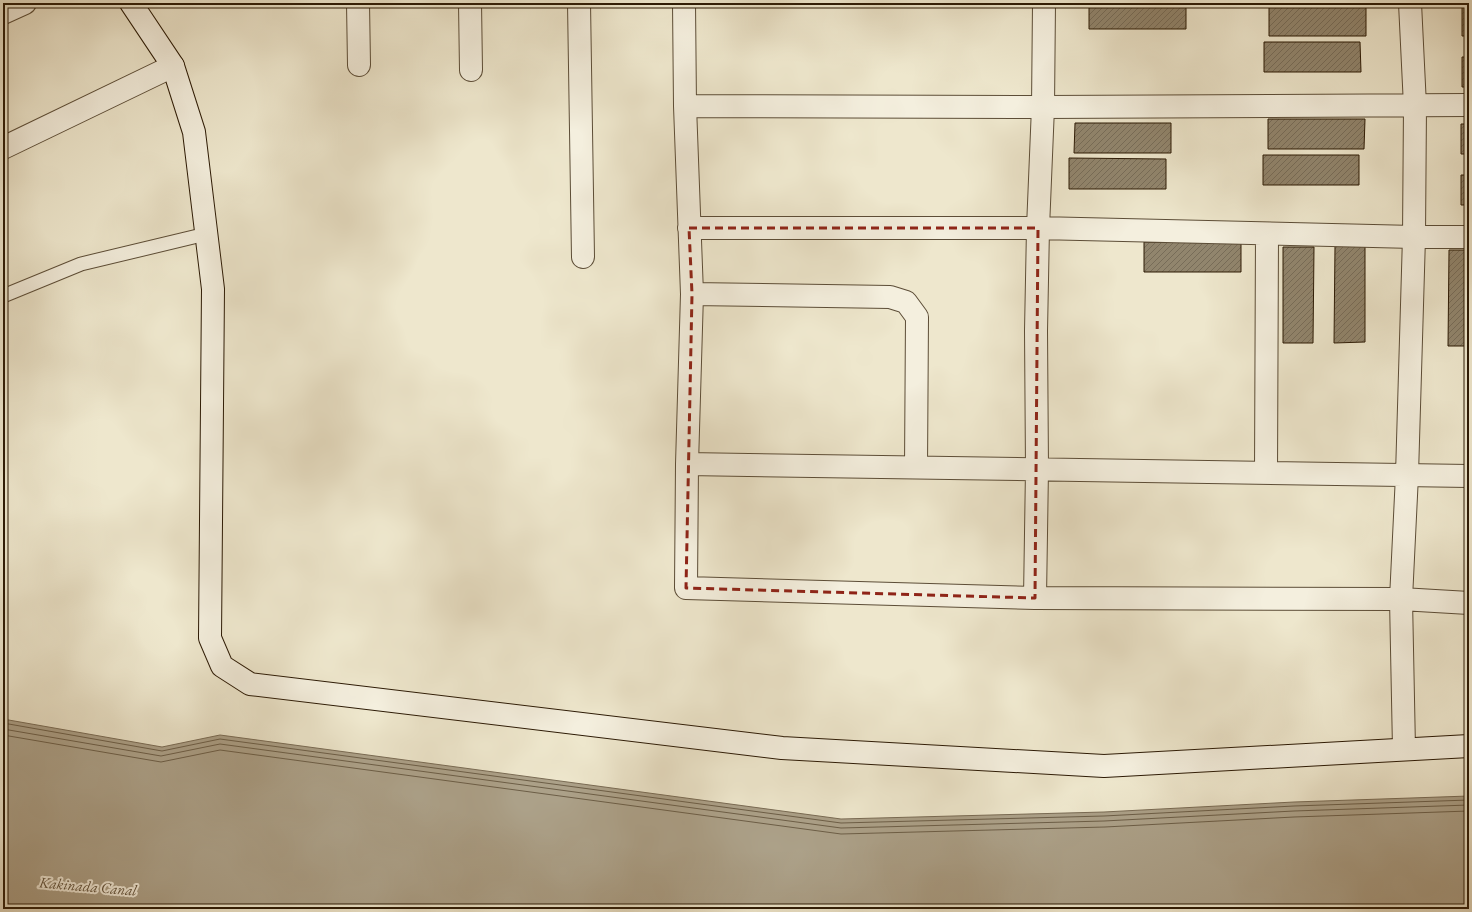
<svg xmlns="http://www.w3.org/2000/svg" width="1472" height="912" viewBox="0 0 1472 912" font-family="'EB Garamond',serif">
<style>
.water{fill:#aca189;stroke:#796b54}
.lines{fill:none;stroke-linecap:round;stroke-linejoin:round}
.shore{stroke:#6c5e47;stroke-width:1}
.building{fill:url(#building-hatch);stroke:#2c1a05}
.lane-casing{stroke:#5c4d37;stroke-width:15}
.street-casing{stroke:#5c4d37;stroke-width:24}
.secondary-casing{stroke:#2c1a05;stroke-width:24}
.lane{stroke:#f4efde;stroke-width:13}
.street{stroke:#f4efde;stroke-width:22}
.secondary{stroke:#f4efde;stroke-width:22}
.marked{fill:none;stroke:#8f2418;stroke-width:3;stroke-dasharray:8 5;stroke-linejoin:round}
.labels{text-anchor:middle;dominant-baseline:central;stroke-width:4;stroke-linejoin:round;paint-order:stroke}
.water-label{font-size:15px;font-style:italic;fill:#5f503a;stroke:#f4efde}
</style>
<defs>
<pattern id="building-hatch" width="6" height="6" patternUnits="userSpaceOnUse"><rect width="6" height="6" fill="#91856d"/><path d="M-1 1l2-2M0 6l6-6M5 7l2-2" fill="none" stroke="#776c58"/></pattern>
</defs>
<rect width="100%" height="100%" fill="#eee7cd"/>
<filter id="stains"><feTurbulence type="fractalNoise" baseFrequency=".005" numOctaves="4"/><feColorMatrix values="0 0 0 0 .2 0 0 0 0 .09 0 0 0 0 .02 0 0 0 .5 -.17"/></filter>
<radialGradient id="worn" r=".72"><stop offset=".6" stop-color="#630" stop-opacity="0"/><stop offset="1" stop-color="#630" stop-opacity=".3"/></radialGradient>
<path class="water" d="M3,719L162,747L220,735L841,819L1104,812L1294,802L1469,796V909H3Z"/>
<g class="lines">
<path class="shore" d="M3,723L162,751L220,739L841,823L1104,816L1294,806L1469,800
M3,729L161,756L220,744L841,828L1104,821L1294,811L1469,805
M3,735L161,762L220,750L841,834L1105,827L1294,817L1469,811"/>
</g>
<path class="building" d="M1089,3H1186V29H1089Z
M1269,6H1366V36H1269Z
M1462,6H1469V36H1462Z
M1264,42H1360L1361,72H1264Z
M1462,57H1469V87H1462Z
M1268,119H1365L1364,149H1268Z
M1075,123H1171V153H1074Z
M1461,124H1469V154H1461Z
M1263,155H1359V185H1263Z
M1069,158L1166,159V189H1069Z
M1461,175H1469V205H1461Z
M1144,242H1241V272H1144Z
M1335,246H1365V342L1334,343Z
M1283,247H1314L1313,343H1283Z
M1449,250H1469V346H1448Z"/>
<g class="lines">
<defs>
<path id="lane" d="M3,296L81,264L206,234"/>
<path id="street" d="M358,3L359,65
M470,3L471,70
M579,3L583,257
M684,3L685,106L692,294L687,464L686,588L1035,598L1401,599L1469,603
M3,13L25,3
M685,106L1043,107L1469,105
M3,148L173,66
M689,228H1038L1414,237H1469
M692,294L890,297L906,302L917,317L916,467
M687,464L1469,476
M1266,473L1267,234
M1035,598L1037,469L1036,331L1038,228L1043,107L1044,3
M1404,749L1401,599L1407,475L1414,237L1415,106L1410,3"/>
<path id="secondary" d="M131,3L173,66L194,132L213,289L210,638L222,666L250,684L782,748L1104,766L1469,746"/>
</defs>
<use href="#lane" class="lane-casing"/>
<use href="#street" class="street-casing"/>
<use href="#secondary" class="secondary-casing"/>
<use href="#lane" class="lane"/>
<use href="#street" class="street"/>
<use href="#secondary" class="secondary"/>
</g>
<path class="marked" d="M689,228H1038L1035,598L686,588L692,294Z"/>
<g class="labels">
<g class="water-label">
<text transform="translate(88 886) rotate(5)">Kakinada Canal</text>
</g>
</g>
<rect width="1472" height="912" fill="none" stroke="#eee7cd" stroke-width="16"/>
<rect x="4" y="4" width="1464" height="904" fill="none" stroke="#2c1a05" stroke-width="2"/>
<rect x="8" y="8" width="1456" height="896" fill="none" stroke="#2c1a05"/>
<rect width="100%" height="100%" filter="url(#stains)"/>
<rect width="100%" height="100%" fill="url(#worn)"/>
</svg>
